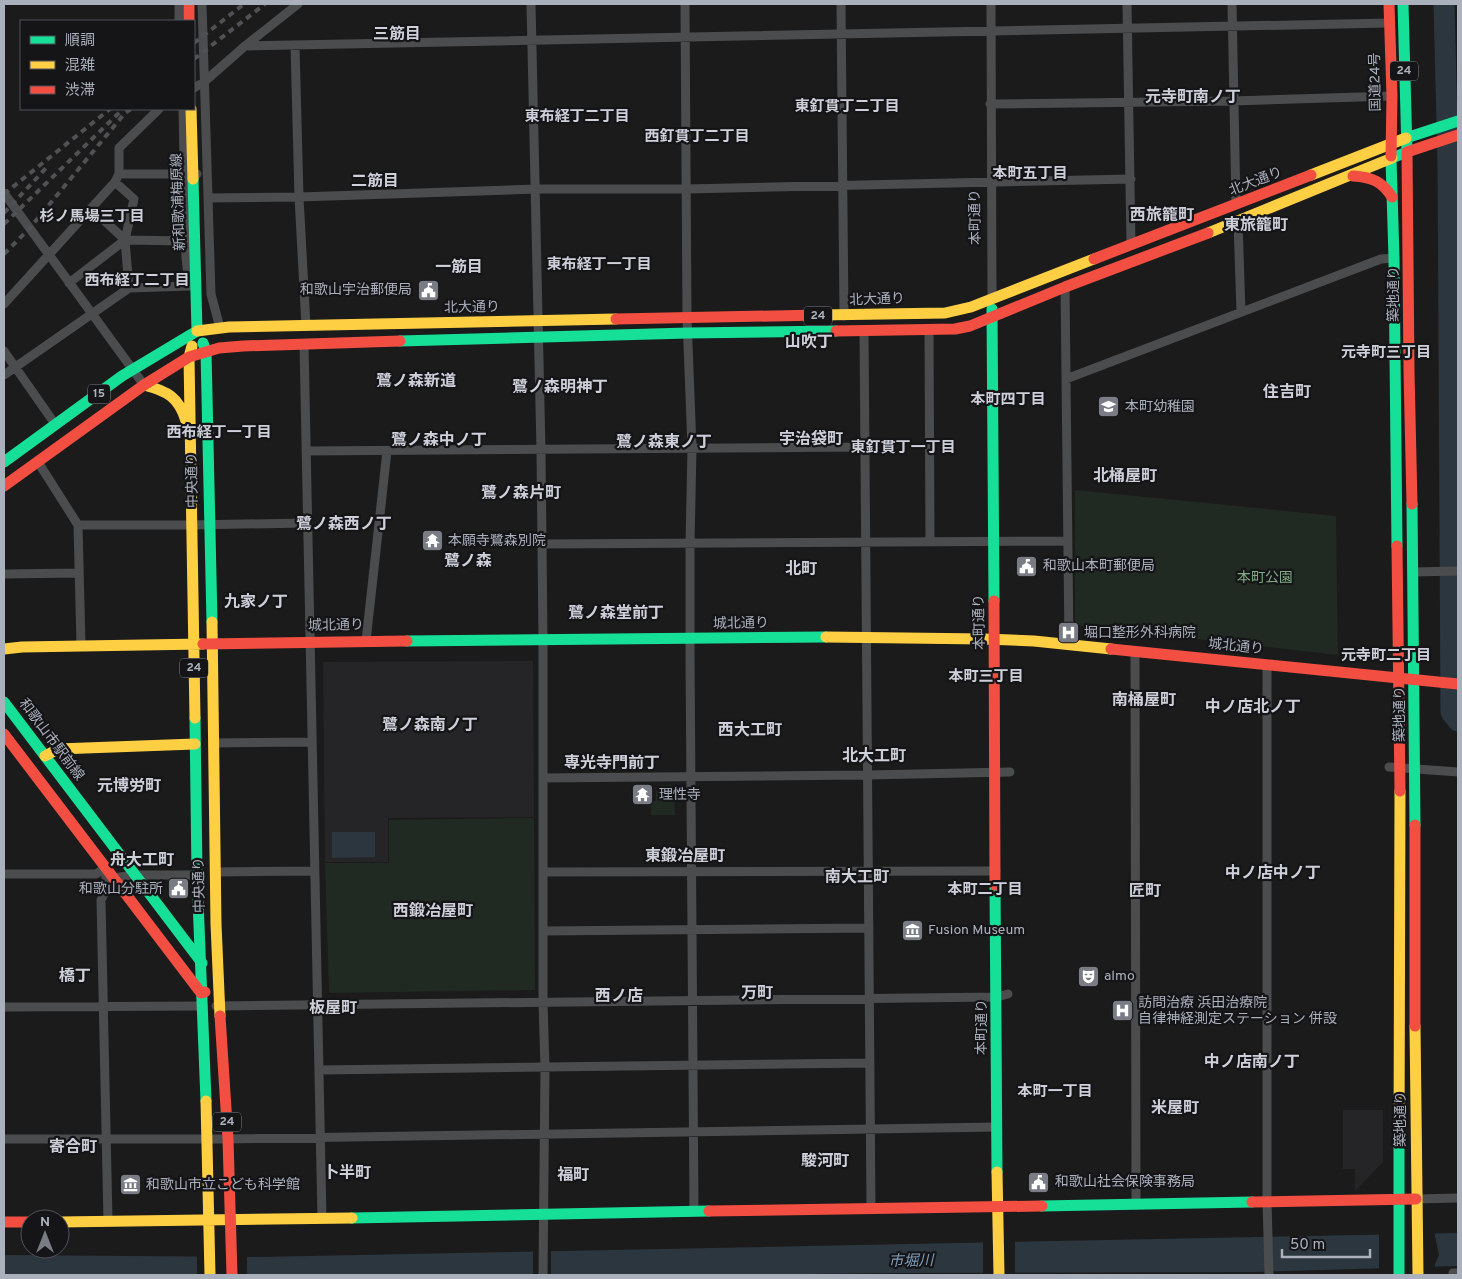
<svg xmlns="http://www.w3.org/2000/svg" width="1462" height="1279" viewBox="0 0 1462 1279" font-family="Overpass,'Noto Sans JP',sans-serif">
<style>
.built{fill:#252528}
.green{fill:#202922}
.water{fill:#2c363e}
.pier{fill:#1b1b1b}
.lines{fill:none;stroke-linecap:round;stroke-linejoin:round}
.river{stroke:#2c363e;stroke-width:21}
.street{stroke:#4b4c4e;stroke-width:9}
.fast{stroke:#16e098;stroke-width:11}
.slow{stroke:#ffcf43;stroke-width:11}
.jam{stroke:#f24e42;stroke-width:11}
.rail{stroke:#505154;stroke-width:4;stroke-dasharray:6 5;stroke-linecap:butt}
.slow-bridge{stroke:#ffcf43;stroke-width:11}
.labels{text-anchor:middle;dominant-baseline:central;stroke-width:4.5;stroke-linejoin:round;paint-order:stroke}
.shield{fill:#151518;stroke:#7e828c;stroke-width:1}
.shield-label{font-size:12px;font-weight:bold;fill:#abb0bd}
.street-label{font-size:14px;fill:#abb0bd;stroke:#151518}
.poi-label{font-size:14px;fill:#abb0bd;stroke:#151518;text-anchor:start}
.park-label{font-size:14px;fill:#80aa84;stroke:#151518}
.neighbourhood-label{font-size:15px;font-weight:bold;fill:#cdcfd9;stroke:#151518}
.water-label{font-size:15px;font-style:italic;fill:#7f9dbb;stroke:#151518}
.quarter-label{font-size:16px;font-weight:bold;fill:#cdcfd9;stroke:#151518}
</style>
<rect width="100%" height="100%" fill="#1b1b1b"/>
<path class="built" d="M533,661L534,817L388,818V862H325L323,662Z
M1343,1110H1383V1162L1355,1191V1169H1343Z"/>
<path class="green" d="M1075,490L1336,516L1338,655L1075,625Z
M660,785H674L675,815H651V801H656V791H660Z
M534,818L535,990L329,993L325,863H389V820Z"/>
<path class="water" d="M332,832H375V857L332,858Z
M1458,1233V1266L1253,1272L900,1273L709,1275H4V1255L259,1257Z"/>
<path class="pier" d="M1434,1231L1439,1255L1435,1264V1269L1379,1270V1232Z
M1015,1240V1275H983V1241Z
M533,1249H551V1275H533Z
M197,1254H247V1275H197Z"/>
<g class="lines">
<path class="river" d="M1444,4L1448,164L1451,712L1458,721"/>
<path class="street" d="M179,4V21
M202,4L211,294L220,328
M531,4L541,450L543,640V1002L545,1068L543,1275
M685,4L687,318L692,448L690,544V655L694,1210
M841,4L844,316
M991,4L992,298
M1127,4L1131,245
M1232,4L1236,205
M295,45L299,197L306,326
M245,46L1389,23
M194,88L204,82L245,46L298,4
M990,104L1233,101L1392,96
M183,109L186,258L189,284
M119,174V148L159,109
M115,182L134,199L125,240L129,288
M4,193L144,385
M208,198L299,197L536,189H686L1131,179
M1238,222L1241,312
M125,240L186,241
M69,283L125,240L91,208
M1065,287L1069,645
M4,304L115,182L119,174H197
M929,330L930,542
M864,332L871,1209
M304,344L322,1219
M4,351L55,424
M4,375L129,288L190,286
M1066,379L1381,259L1394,258
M306,451L865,447
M38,462L78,525L81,645
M78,525H190L307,523
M541,544L1068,541
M1414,572L1458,571
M4,574L79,573
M366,641L387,451
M1135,652L1136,1205
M1267,665V1201L1269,1275
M214,743L312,742
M1389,767L1458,772
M543,778L868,775L1010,772
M215,872L314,871
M543,872L996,871
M4,874H96L105,868L107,888L101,900L108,1221
M113,878L135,875H197
M543,931L869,928
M216,1006L997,997L1008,994
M4,1007L203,1006
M319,1070L870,1063
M4,1139H228L997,1127
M1416,1199L1458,1198
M1453,1275V1273H1458"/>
<path class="fast" d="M1406,138L1458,121
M1392,158L1407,152L1403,4
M1391,159L1394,258L1397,546
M992,309L994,601
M400,341L688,333L836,331
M203,343L206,351L212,622
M4,462L122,376L197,331L193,179
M1412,504L1415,825
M407,641L826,637
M4,702L202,963
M195,718L197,875L206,1101
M995,885L997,1172
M1042,1206L1252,1202
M352,1218L709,1211
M1399,1275V1142"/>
<path class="slow" d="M1311,175L1406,138
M1208,233L1392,158
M820,315L945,313L971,307L1094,259
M197,331L229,327L616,319
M192,346L189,357L195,718
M144,385C167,391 179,397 186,421
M212,622L216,924L220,1016
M826,637L984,639L1034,641L1111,649
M4,649L22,647L203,644
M45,756L58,749L195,744
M1415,1026L1418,1275
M206,1101L210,1275
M1399,1142L1400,791
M997,1172L999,1275
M60,1222L352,1218"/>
<path class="jam" d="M189,4V21
M1389,4L1392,96L1391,156
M1353,176C1371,177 1382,181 1392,197
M1094,259L1311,175
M616,319L820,315
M836,331L955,329L970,326L1065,287L1208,233
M189,357L219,348L243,346L400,341
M4,486L144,385L189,357
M1412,504L1409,371L1407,152L1458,135
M1397,546L1400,791
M994,601L995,885
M203,644L407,641
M1111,649L1458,684
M4,734L201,993L205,992
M1415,825V1026
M220,1016L228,1139L232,1275
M1252,1202L1416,1199
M709,1211L1042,1206
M4,1222H30"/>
<path class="rail" d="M194,43L244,4
M194,59L265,4
M4,194L110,109
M4,213L48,166
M4,224L120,112
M4,254L29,229L125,113L131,109"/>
<path class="slow-bridge" d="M191,109L193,179"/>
</g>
<defs>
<symbol id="civic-square" viewBox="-11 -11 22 22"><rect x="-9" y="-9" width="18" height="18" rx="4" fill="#797c84" stroke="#151518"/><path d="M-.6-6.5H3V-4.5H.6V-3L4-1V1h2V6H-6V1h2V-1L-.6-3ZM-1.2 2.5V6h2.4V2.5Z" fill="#fff"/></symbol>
<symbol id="school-square" viewBox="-11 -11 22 22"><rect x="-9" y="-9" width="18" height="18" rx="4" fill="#797c84" stroke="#151518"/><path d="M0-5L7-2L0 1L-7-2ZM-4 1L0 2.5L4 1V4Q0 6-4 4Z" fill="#fff"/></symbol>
<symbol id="temple-square" viewBox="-11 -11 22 22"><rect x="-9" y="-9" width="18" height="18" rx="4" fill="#797c84" stroke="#151518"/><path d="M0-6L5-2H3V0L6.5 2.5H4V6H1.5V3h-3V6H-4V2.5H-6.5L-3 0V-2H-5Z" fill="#fff"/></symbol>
<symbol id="hospital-square" viewBox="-11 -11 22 22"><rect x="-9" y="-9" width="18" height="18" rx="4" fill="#797c84" stroke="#151518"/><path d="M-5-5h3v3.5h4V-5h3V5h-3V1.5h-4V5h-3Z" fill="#fff"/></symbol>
<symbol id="museum-square" viewBox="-11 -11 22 22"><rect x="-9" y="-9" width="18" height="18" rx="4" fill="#797c84" stroke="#151518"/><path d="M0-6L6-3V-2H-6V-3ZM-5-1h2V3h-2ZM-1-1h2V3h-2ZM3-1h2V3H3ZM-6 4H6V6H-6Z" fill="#fff"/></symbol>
<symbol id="theatre-square" viewBox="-11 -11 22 22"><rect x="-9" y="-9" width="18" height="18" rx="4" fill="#797c84" stroke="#151518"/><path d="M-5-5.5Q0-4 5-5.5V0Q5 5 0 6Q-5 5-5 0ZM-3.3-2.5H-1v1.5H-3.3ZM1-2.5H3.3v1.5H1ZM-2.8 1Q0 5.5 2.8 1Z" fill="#fff"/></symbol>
</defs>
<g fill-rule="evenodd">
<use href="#civic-square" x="416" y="278" width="25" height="25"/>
<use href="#school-square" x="1096" y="394" width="25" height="25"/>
<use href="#temple-square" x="420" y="528" width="25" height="25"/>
<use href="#civic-square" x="1014" y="554" width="25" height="25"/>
<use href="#hospital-square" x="1056" y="620" width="25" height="25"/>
<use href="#temple-square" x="630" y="782" width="25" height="25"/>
<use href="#civic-square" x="166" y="876" width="25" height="25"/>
<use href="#museum-square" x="900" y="918" width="25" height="25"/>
<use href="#theatre-square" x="1076" y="964" width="25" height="25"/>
<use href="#hospital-square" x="1110" y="998" width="25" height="25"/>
<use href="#civic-square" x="1026" y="1170" width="25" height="25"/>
<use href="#museum-square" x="118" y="1172" width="25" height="25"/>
</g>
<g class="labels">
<g class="shield">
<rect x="1390" y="61.5" width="28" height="19" rx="4"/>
<rect x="804" y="306.5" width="28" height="19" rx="4"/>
<rect x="88" y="384.5" width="22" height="19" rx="4"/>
<rect x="180" y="658.5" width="28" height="19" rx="4"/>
<rect x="213" y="1112.5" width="28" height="19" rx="4"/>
</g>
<g class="shield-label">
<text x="1404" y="71">24</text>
<text x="818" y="316">24</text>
<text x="99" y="394">15</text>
<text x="194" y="668">24</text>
<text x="227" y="1122">24</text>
</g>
<g class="street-label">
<text transform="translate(1376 82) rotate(-91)">国道24号</text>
<text transform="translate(1256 182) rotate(-21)">北大通り</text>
<text transform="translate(179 202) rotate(-92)">新和歌浦梅原線</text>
<text transform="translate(976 217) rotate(-91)">本町通り</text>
<text transform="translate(1394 294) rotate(-90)">築地通り</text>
<text transform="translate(877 300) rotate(-2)">北大通り</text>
<text transform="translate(472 308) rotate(-1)">北大通り</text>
<text transform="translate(193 480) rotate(-91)">中央通り</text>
<text transform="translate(980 622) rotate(-91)">本町通り</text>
<text transform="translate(741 624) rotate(-1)">城北通り</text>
<text transform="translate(336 626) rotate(-1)">城北通り</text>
<text transform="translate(1236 647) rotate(6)">城北通り</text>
<text transform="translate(1400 714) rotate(-90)">築地通り</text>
<text transform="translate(51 740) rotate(53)">和歌山市駅前線</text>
<text transform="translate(200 885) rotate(-91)">中央通り</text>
<text transform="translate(982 1027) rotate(-90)">本町通り</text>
<text transform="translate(1401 1119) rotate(-90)">築地通り</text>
</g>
<g class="poi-label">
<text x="412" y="290" text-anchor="end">和歌山宇治郵便局</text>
<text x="1125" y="407">本町幼稚園</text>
<text x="448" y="541">本願寺鷺森別院</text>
<text x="1043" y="566">和歌山本町郵便局</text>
<text x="1084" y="633">堀口整形外科病院</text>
<text x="659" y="795">理性寺</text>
<text x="163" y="889" text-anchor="end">和歌山分駐所</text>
<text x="928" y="930">Fusion Museum</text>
<text x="1104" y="976">almo</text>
<text x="1138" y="1003">訪問治療 浜田治療院<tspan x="1138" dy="16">自律神経測定ステーション 併設</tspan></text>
<text x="1055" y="1182">和歌山社会保険事務局</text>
<text x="146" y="1185">和歌山市立こども科学館</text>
</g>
<g class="park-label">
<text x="1265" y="578">本町公園</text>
</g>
<g class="neighbourhood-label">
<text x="847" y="107">東釘貫丁二丁目</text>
<text x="577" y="117">東布経丁二丁目</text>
<text x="697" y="137">西釘貫丁二丁目</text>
<text x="1030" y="174">本町五丁目</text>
<text x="92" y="217">杉ノ馬場三丁目</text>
<text x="599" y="265">東布経丁一丁目</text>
<text x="137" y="281">西布経丁二丁目</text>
<text x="1386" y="353">元寺町三丁目</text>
<text x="1008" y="400">本町四丁目</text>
<text x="219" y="433">西布経丁一丁目</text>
<text x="903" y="448">東釘貫丁一丁目</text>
<text x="1386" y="656">元寺町二丁目</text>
<text x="986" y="677">本町三丁目</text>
<text x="985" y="890">本町二丁目</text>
<text x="1055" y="1092">本町一丁目</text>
</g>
<g class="water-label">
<text transform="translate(911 1262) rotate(-1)">市堀川</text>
</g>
<g class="quarter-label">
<text x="397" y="35">三筋目</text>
<text x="1193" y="98">元寺町南ノ丁</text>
<text x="375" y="182">二筋目</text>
<text x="1162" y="216">西旅籠町</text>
<text x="1256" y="226">東旅籠町</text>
<text x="459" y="268">一筋目</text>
<text x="809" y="343">山吹丁</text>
<text x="416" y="382">鷺ノ森新道</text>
<text x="560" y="388">鷺ノ森明神丁</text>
<text x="1287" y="393">住吉町</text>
<text x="811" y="440">宇治袋町</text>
<text x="439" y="441">鷺ノ森中ノ丁</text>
<text x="664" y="443">鷺ノ森東ノ丁</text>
<text x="1125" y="477">北桶屋町</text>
<text x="521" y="494">鷺ノ森片町</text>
<text x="344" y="525">鷺ノ森西ノ丁</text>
<text x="468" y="562">鷺ノ森</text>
<text x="801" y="570">北町</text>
<text x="256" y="603">九家ノ丁</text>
<text x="616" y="614">鷺ノ森堂前丁</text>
<text x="1144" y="701">南桶屋町</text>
<text x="1253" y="708">中ノ店北ノ丁</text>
<text x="430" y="726">鷺ノ森南ノ丁</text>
<text x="750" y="731">西大工町</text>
<text x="874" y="757">北大工町</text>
<text x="612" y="764">専光寺門前丁</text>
<text x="129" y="787">元博労町</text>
<text x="685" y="857">東鍛冶屋町</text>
<text x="142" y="861">舟大工町</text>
<text x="1273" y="874">中ノ店中ノ丁</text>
<text x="857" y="878">南大工町</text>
<text x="1145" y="892">匠町</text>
<text x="433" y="912">西鍛冶屋町</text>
<text x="75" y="977">橋丁</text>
<text x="757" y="994">万町</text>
<text x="619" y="997">西ノ店</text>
<text x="333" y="1009">板屋町</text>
<text x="1252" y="1063">中ノ店南ノ丁</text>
<text x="1175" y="1109">米屋町</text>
<text x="73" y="1148">寄合町</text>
<text x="825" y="1162">駿河町</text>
<text x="347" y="1174">卜半町</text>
<text x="573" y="1176">福町</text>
</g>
</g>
<rect width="1462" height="1279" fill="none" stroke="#abb0bd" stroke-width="10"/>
<rect x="20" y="20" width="175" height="90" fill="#151518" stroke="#51535a"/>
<rect x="30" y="36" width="25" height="8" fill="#16e098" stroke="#51535a"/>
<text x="65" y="45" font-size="15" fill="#abb0bd">順調</text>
<rect x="30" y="61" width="25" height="8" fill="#ffcf43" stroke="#51535a"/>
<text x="65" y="70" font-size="15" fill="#abb0bd">混雑</text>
<rect x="30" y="86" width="25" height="8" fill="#f24e42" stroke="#51535a"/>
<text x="65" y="95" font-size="15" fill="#abb0bd">渋滞</text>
<g transform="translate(45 1234)"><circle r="24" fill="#151518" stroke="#51535a"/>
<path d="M0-4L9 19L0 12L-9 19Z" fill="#797c84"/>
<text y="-8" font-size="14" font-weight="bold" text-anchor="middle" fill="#abb0bd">N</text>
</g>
<path d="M1282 1249v8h88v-8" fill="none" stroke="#abb0bd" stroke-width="2.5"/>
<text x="1290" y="1249" font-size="15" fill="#abb0bd" stroke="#151518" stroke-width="4" paint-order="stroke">50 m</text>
</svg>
